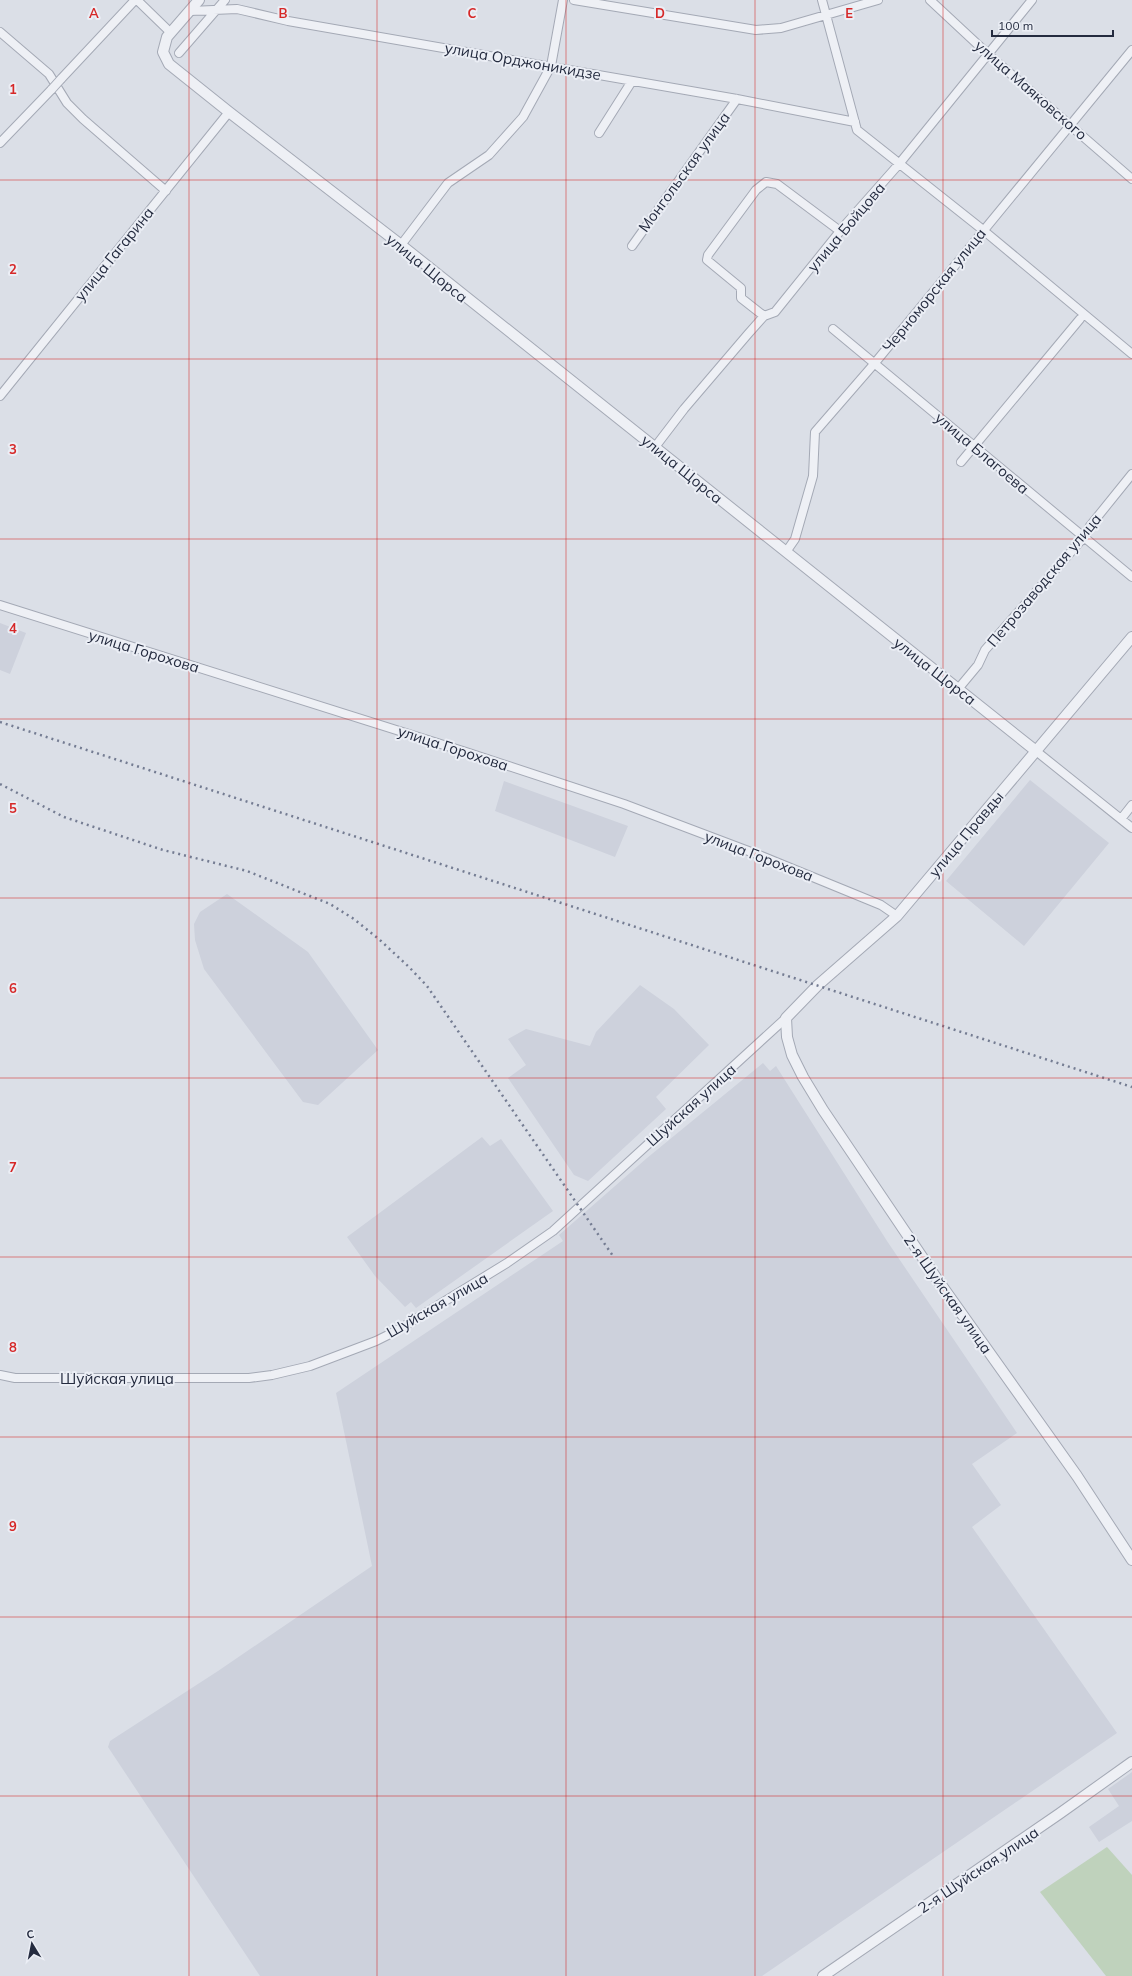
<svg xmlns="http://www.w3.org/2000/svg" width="1132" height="1976" viewBox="0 0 1132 1976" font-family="Mulish,sans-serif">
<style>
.built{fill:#cdd1dc}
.green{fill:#bfd2bc}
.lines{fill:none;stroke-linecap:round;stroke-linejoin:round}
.minor-casing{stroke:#a4a9b5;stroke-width:10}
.tertiary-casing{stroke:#a4a9b5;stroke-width:12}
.minor{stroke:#eef0f5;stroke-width:8}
.tertiary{stroke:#eef0f5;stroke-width:10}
.rail{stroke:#747c92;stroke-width:2.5;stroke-dasharray:2 4;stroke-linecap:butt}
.minor-bridge-casing{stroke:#a4a9b5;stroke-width:10;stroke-linecap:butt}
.minor-bridge{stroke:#eef0f5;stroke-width:8}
.grid{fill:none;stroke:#d62828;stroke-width:1;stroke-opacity:0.55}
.labels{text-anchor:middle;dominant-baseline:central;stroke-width:4;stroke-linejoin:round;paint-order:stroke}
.street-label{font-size:15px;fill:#242b3f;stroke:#ebeef5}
.grid-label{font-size:13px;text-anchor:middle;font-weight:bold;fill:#d62828;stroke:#ebeef5;stroke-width:4;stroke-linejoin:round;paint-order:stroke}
</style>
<rect width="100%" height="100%" fill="#dbdfe7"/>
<path class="built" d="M0,623L26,633L10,674L0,670Z
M1030,780L1109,843L1024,946L946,881Z
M504,781L628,826L615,857L495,811Z
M227,894L308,952L378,1050L318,1105L303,1102L204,969L195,940L194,924L200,912Z
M640,985L674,1009L709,1045L656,1097L666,1109L588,1181L574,1175L508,1078L526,1065L508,1039L526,1029L590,1046L596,1032Z
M763,1063L770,1071L776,1066L887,1241L1017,1433L972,1464L1001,1505L972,1527L1117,1733L762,1976H260L108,1747L110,1741L218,1671L372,1566L336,1393L563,1241L559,1235L647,1158Z
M482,1137L490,1146L501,1139L553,1211L416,1308L411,1302L405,1307L375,1276L347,1237Z
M1132,1772V1821L1099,1842L1089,1827L1119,1806L1108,1789Z"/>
<path class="green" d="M1107,1847L1132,1875V1976H1106L1040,1892Z"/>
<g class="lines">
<defs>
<path id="minor" d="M137,0L170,32
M574,0L756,30L781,28L878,0
M822,0L857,130L983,230L1132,354
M930,0L989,55L1132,179
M190,11L237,9L288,21L737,99L855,122
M0,32L49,74L67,103L83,119L166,191
M179,53L225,0
M61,79L135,0
M599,133L632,81
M0,143L52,89
M401,245L448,183L489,155L523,117L551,66L563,0
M632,246L737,99
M764,316L741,298V288L707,260L708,255L756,190L766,182L777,184L840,231
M833,329L1132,577
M0,396L229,112
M655,447L684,409L748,334L764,316L775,312L845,225L899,164L1032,0
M961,462L1080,319
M786,552L795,539L813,476L815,432L874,364L1132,50
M0,605L466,752L624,804L759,855L881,905L897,916
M958,689L978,665L985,650L1084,537L1090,526L1132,474
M1036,751L1132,828
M1121,819L1132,805
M0,1375L15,1378H249L272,1375L310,1366L376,1341L396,1331L507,1263L553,1231L786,1018"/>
<path id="tertiary" d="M199,0L167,37L163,52L169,64L229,112L401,245L1036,751
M1132,637L897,916L818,985L786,1018L787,1037L792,1055L803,1077L823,1110L937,1279L1077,1476L1132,1560
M823,1976L1059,1814L1132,1762"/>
</defs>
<use href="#minor" class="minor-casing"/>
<use href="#tertiary" class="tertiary-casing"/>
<use href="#minor" class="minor"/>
<use href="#tertiary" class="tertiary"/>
<path class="rail" d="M0,722L1132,1087
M0,784L64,817L163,850L247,871L330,904L354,919L381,941L409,967L427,986L613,1256"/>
<defs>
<path id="minor-bridge" d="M52,89L61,79"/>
</defs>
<use href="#minor-bridge" class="minor-bridge-casing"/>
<use href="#minor-bridge" class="minor-bridge"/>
</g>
<path class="grid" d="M189,0V1976M377,0V1976M566,0V1976M755,0V1976M943,0V1976M0,180H1132M0,359H1132M0,539H1132M0,719H1132M0,898H1132M0,1078H1132M0,1257H1132M0,1437H1132M0,1617H1132M0,1796H1132"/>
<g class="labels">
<g class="street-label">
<text transform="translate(523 61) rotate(10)">улица Орджоникидзе</text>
<text transform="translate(1031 90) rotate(41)">улица Маяковского</text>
<text transform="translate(684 172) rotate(-54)">Монгольская улица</text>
<text transform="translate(846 227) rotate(-50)">улица Бойцова</text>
<text transform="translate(114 254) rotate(-51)">улица Гагарина</text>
<text transform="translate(427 268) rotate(39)">улица Щорса</text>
<text transform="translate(934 290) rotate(-51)">Черноморская улица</text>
<text transform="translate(982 453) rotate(40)">улица Благоева</text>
<text transform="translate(682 469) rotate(39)">улица Щорса</text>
<text transform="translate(1044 580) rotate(-50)">Петрозаводская улица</text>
<text transform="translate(144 651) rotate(17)">улица Горохова</text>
<text transform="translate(935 671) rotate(38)">улица Щорса</text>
<text transform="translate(453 748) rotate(18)">улица Горохова</text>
<text transform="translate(966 834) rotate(-50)">улица Правды</text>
<text transform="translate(759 856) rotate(21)">улица Горохова</text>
<text transform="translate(691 1105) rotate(-42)">Шуйская улица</text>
<text transform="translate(948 1294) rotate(55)">2-я Шуйская улица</text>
<text transform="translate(437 1305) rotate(-30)">Шуйская улица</text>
<text x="117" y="1378">Шуйская улица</text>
<text transform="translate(978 1870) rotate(-34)">2-я Шуйская улица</text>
</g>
</g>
<g class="grid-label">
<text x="94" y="18">A</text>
<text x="283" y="18">B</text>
<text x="472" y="18">C</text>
<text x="660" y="18">D</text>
<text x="849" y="18">E</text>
<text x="13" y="94">1</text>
<text x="13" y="274">2</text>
<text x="13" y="454">3</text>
<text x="13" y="633">4</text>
<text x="13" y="813">5</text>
<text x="13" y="993">6</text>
<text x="13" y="1172">7</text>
<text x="13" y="1352">8</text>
<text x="13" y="1531">9</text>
</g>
<g transform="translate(32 1944) rotate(350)" stroke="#ebeef5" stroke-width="3" paint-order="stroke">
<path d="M0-3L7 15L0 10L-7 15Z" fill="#242b3f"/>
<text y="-6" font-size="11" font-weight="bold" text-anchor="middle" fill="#242b3f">С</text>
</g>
<path d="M992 30v6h121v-6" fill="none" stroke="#242b3f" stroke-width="2"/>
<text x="998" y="30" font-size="12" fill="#242b3f" stroke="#ebeef5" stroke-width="3" paint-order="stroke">100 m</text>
</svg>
